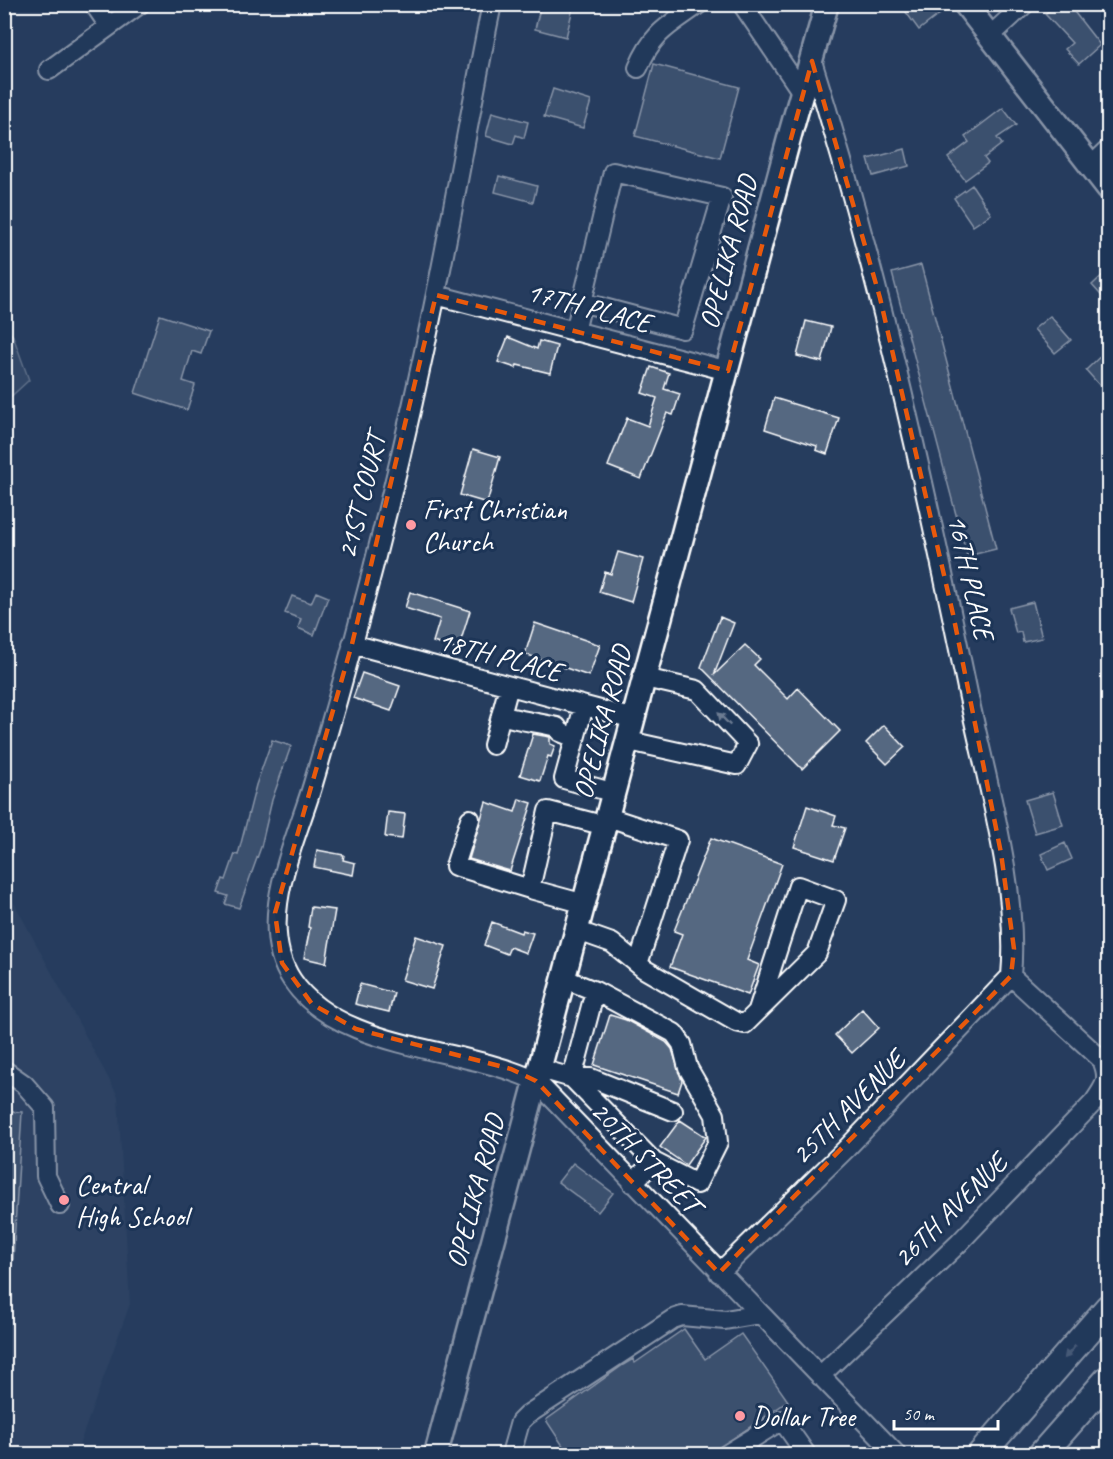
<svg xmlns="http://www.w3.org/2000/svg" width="1113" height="1459" viewBox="0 0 1113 1459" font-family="Caveat,sans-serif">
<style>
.built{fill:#344a68}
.grass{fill:#425672;stroke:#a0aab8;stroke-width:1.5}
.building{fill:#556781;stroke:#fff;stroke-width:1.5}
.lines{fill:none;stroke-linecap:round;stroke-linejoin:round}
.minor-casing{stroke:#fff;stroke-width:22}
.major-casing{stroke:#fff;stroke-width:27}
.highway-casing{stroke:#fff;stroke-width:30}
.minor{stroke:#1d3557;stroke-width:18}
.major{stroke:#1d3557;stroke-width:22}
.highway{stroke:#1d3557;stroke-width:26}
.oneway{fill:#6c7c92}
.marked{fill:none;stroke:#e8590c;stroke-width:4.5;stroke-dasharray:12 8;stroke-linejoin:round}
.poi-dot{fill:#ff9aa2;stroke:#1d3557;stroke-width:2}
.labels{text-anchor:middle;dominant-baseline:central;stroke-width:6;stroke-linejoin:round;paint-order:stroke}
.street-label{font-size:28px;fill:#fff;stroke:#1d3557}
.poi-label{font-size:28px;fill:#fff;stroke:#1d3557;text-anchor:start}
</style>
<rect width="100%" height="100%" fill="#263d5e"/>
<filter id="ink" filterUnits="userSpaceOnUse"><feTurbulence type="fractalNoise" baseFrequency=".0167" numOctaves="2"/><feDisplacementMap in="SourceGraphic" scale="12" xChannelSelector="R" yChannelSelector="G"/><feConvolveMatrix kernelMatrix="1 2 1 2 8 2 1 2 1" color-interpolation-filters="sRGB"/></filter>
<g filter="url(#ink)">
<path class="built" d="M4,884L118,1096L130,1304L76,1454H5Z"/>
<path class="grass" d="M4,325L13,336L29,380L5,402Z"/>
<path class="building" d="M541,4H574L566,37L535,29Z
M900,4H935L941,13L919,30Z
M1056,4H1068L1100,45L1079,64L1065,49L1072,43L1045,14Z
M654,64L739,87L720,158L635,136Z
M553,89L591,101L583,128L544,117Z
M1003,108L1016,125L997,138L1002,144L984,158L988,163L965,180L948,158L969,142L965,137Z
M492,112L528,122L524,138L516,135L513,144L486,136Z
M905,149L909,166L873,176L868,159Z
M499,176L537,186L533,202L495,192Z
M972,185L991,214L973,226L954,198Z
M921,265L996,549L967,556L892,273Z
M1108,270V303L1092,285Z
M160,315L209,331L201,354L192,351L183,381L195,385L187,410L135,393Z
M1050,316L1071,340L1055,353L1034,329Z
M806,321L831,327L822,362L797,356Z
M508,337L537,349L539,341L557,346L550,373L517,365L516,368L498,362Z
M1108,349V395L1086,370Z
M651,367L669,373L664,389L680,394L673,415L667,413L641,479L608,466L627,418L648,426L657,398L642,393Z
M774,398L839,418L827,454L816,450L817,446L765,429Z
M473,449L500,457L487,503L460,495Z
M618,552L643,559L631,602L599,592L605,572L611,574Z
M316,592L328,597L314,635L298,628L301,619L285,613L292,596L311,603Z
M410,592L470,611L458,650L433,642L440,619L405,608Z
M1033,602L1042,638L1023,642L1021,632L1016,633L1009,608Z
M720,617L734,623L714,675L745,645L760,659L754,665L788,699L798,688L840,731L802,769L701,667Z
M535,623L600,645L589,676L525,654Z
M362,673L400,686L391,711L353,698Z
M884,725L905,747L887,764L866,743Z
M533,734L550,737V744L555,746L551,757L548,756L540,781L520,775Z
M272,740L291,746L272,800L261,847L239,908L225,904L228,896L218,893L223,879L226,880L235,854L238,855L256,785Z
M1053,792L1063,825L1035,833L1025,800Z
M519,799L532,803L510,871L469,859L486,802L515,812Z
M807,806L836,816L833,825L845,828L834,860L794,847Z
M388,812L405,814L402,839L385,837Z
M711,838L782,864L747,960L759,965L748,995L670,967L682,934L674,931Z
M1065,843L1072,859L1048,870L1041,854Z
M317,850L344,855L343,860L355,863L353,875L314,867Z
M311,907L335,910L326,963L304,958L310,928L308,927Z
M492,922L521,933L522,930L533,933L526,953L510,947L507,954L484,945Z
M416,936L446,946L432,989L402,980Z
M360,984L394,993L389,1012L355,1004Z
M862,1009L879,1028L852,1053L835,1035Z
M610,1015L626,1020L666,1042L672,1049L682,1081L678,1093L594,1065Z
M4,1111L22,1112L13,1260H4Z
M680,1120L706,1137L686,1165L660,1147Z
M573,1163L613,1193L598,1212L558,1182Z
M684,1329L705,1359L741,1334L788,1401L709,1455H569L546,1420L623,1365L633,1359L635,1363Z"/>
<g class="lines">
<defs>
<path id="minor" d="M94,4L109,26
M492,4C472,100 456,197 436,294C403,458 361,623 313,784C296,842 254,923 292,980C339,1051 464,1046 536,1081L896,1454
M742,4L803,94
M990,36L1025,4
M812,61C878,270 925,484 969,698C987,784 1019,889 1011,976L1102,1060C1110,1079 1106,1085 1094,1102L959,1243L820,1376
M638,68C653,32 668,26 699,4
M49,70L140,4
M1091,166L1108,150
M436,295L728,371
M575,332L613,172L722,197L683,329L581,302
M352,644L634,719
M584,706L564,779L615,793
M501,715C520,721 537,722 557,727L560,732L575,738
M629,741L737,765L748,744L697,690L645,678
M493,745L509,686
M608,817L678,840L638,964
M470,819L455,866L530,889
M585,904L530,889L548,811L606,826
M578,931L612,943L644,969L736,1022L745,1024L817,953L836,900L798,886L758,1010
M565,979L595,991L572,1078H591L673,1111
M595,991L674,1033L682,1044L688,1068L715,1115L718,1142L697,1184L654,1162
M541,1069L572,1078L654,1162L632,1183
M4,1070L24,1084L45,1108L46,1176L60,1205
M719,1273L846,1149L1011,976
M511,1454L520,1422L527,1415L673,1319L682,1316L725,1320L760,1314
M727,1454L782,1420L806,1454"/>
<path id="major" d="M965,4L1108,188
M436,1454L791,131L827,4"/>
<path id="highway" d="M981,1454L1108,1308
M1042,1454L1108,1379"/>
</defs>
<use href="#minor" class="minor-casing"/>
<use href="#major" class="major-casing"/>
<use href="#highway" class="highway-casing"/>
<use href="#minor" class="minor"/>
<use href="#major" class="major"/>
<use href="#highway" class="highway"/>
</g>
<defs><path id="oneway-solid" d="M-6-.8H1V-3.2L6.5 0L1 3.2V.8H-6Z" transform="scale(1.5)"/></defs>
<g class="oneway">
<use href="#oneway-solid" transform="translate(724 719) rotate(-134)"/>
<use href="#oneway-solid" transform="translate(1070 1352) rotate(131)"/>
</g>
</g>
<path d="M0 0H1113V1459H0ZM812,61L880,298L953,614L1001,853L1014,949L1011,976L719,1273L536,1081L511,1069L356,1029L312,1004L282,963L275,913L352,644L436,295L728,371Z" fill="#263d5e" fill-opacity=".55" fill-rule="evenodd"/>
<path class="marked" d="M812,61L880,298L953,614L1001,853L1014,949L1011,976L719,1273L536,1081L511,1069L356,1029L312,1004L282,963L275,913L352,644L436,295L728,371Z"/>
<g class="poi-dot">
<circle cx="411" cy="525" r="6"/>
<circle cx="64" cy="1200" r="6"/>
<circle cx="740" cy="1416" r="6"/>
</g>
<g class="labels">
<g class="street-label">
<text transform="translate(728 252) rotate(-75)">OPELIKA ROAD</text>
<text transform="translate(589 307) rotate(15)">17TH PLACE</text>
<text transform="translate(361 496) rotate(-76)">21ST COURT</text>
<text transform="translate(971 577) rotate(77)">16TH PLACE</text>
<text transform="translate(500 656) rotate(15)">18TH PLACE</text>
<text transform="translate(602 722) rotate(-75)">OPELIKA ROAD</text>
<text transform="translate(848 1107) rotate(-45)">25TH AVENUE</text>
<text transform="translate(646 1157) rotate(46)">20TH STREET</text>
<text transform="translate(475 1191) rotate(-75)">OPELIKA ROAD</text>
<text transform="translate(950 1210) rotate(-45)">26TH AVENUE</text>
</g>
<g class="poi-label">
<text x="423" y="509">First Christian<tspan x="423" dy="32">Church</tspan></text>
<text x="76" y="1184">Central<tspan x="76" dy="32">High School</tspan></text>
<text x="752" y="1416">Dollar Tree</text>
</g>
</g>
<rect width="1113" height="1459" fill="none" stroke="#1d3557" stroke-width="24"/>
<rect x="12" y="12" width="1089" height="1435" fill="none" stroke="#fff" stroke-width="2" filter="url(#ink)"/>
<path d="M894 1420v9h104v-9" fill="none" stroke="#ffffff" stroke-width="3"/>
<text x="903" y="1420" font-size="18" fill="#ffffff" stroke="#1d3557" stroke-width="4.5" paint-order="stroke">50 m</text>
</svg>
